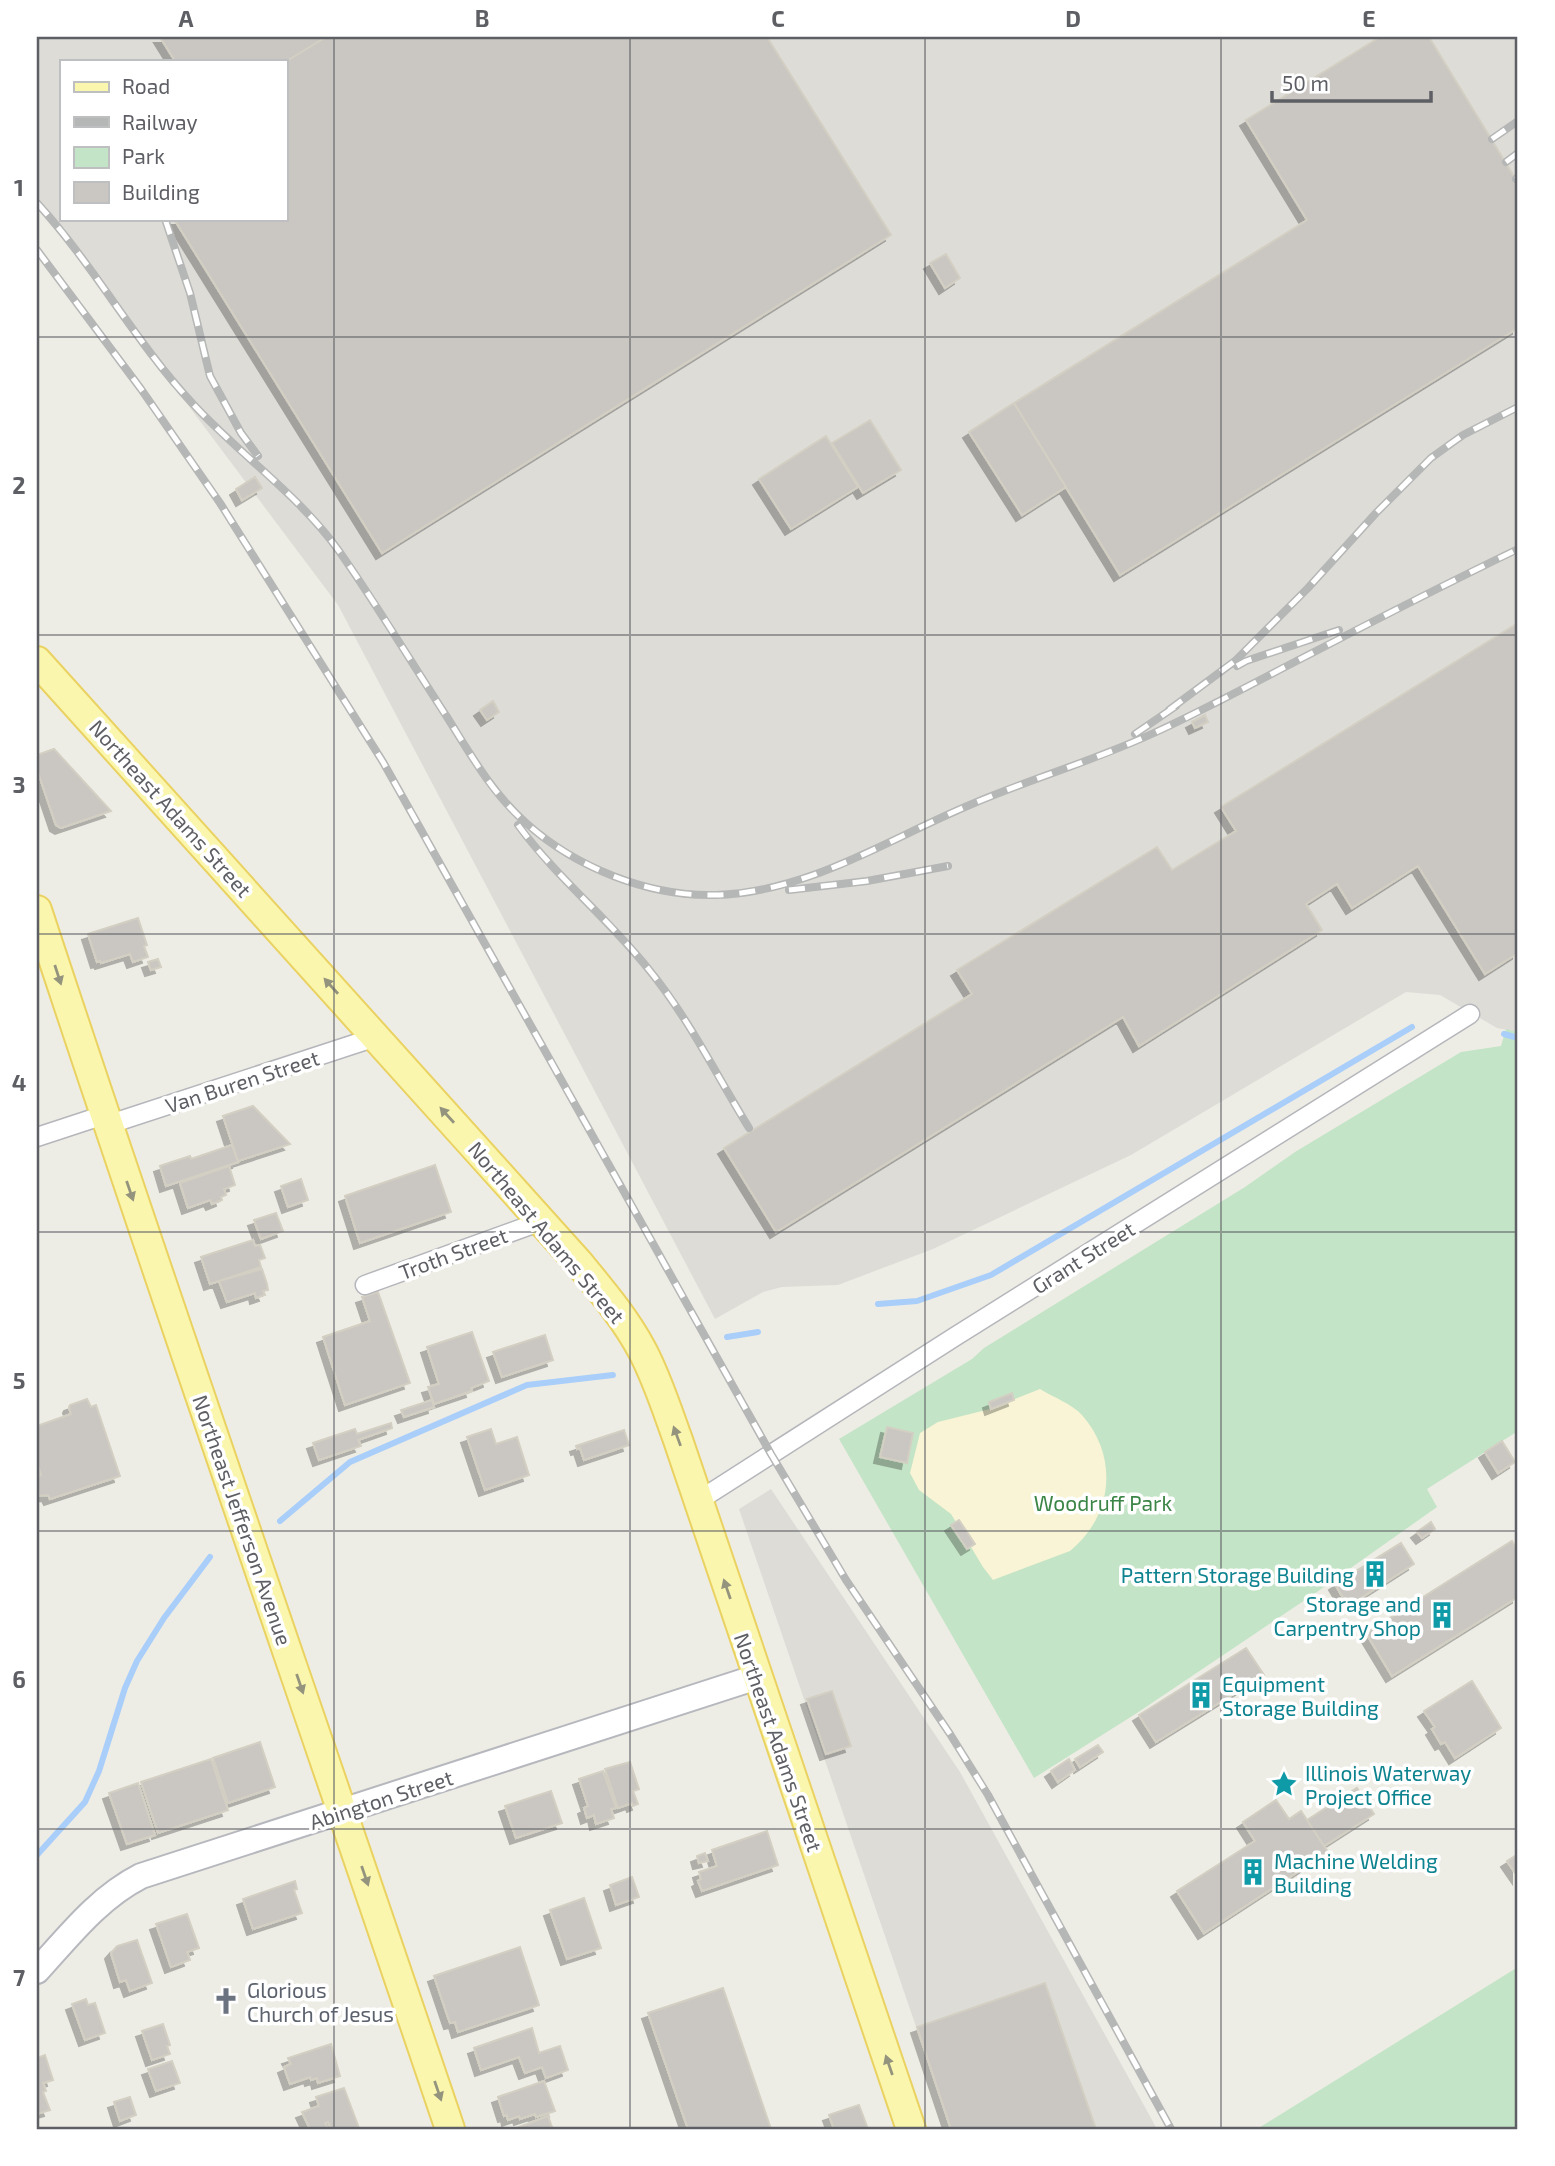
<svg xmlns="http://www.w3.org/2000/svg" width="1555" height="2166" viewBox="0 0 1555 2166" font-family="'Exo 2',sans-serif">
<style>
.industrial{fill:#dddcd7;fill-rule:evenodd}
.green{fill:#c3e4c6}
.sand{fill:#f8f4d5}
.lines{fill:none;stroke-linecap:round;stroke-linejoin:round}
.stream{stroke:#a9cefa;stroke-width:6}
.building{fill:#cac7c2;stroke:#d3cfc3;stroke-width:2;filter:url(#shadow)}
.street-casing{stroke:#b5b6bb;stroke-width:21}
.secondary-casing{stroke:#b6b8be;stroke-width:28}
.primary-casing{stroke:#ead262;stroke-width:32}
.street{stroke:#fff;stroke-width:18}
.secondary{stroke:#fff;stroke-width:24}
.primary{stroke:#faf6ad;stroke-width:28}
.rail-casing{stroke:#b5b6b6;stroke-width:8}
.rail{stroke:#fff;stroke-width:5;stroke-dasharray:16;stroke-linecap:butt}
.oneway{fill:#94947e}
.grid{fill:none;stroke:#5d5f64;stroke-width:2;stroke-opacity:0.55}
.labels{text-anchor:middle;dominant-baseline:central;stroke-width:7;stroke-linejoin:round;paint-order:stroke}
.street-label{font-size:21px;fill:#5d5f64;stroke:#fff}
.park-label{font-size:21px;fill:#3b8546;stroke:#fff}
.culture-label{font-size:21px;fill:#0d838f;stroke:#fff;text-anchor:start}
.worship-label{font-size:21px;fill:#5b616d;stroke:#fff;text-anchor:start}
.neatline{fill:none;stroke:#5d5f64;stroke-width:2.5}
.grid-label{font-size:23px;text-anchor:middle;font-weight:bold;fill:#5d5f64}
</style>
<defs>
<filter id="shadow"><feDropShadow dx="-6" dy="6" stdDeviation="0" flood-color="#0004"/></filter>
</defs>
<rect width="100%" height="100%" fill="#eeede5"/>
<path class="industrial" d="M37,37H1518V1032L1497,1028L1440,995L1406,992L1131,1155L933,1249L838,1285L782,1287L763,1292L715,1319L338,605L37,204ZM61,61H285V219H61Z
M771,1489L960,1772L1157,2129H951L739,1509Z"/>
<path class="green" d="M1506,1029L1518,1032V1431L1427,1489L1437,1507L1314,1594L1137,1713L1034,1778L839,1439L972,1359L984,1348L1245,1187L1295,1152L1461,1052L1501,1046Z
M1518,1967V2129H1257Z"/>
<path class="sand" d="M1040,1389C1053,1397 1072,1404 1082,1415C1119,1457 1113,1516 1070,1551L993,1580L983,1567L951,1514L919,1490L910,1473L920,1433L938,1422L990,1409Z"/>
<g class="lines">
<path class="stream" d="M1504,1034L1518,1038
M878,1304L917,1301L991,1275L1412,1027
M727,1337L758,1332
M280,1521L350,1462L527,1385L613,1375
M37,1855L85,1802L99,1771L125,1688L137,1661L164,1618L210,1557"/>
</g>
<path class="building" d="M160,37H326L285,62L175,61Z
M326,37H767L891,235L382,553L174,219H285V62Z
M1380,37H1429L1518,183V328L1120,575L1014,403L1307,220L1246,120Z
M946,254L960,278L945,288L930,263Z
M1014,403L1066,487L1022,515L969,432Z
M870,420L901,470L863,493L832,443Z
M826,436L858,487L791,529L759,479Z
M255,477L262,488L242,500L236,489Z
M1518,623V953L1485,974L1418,866L1352,908L1337,884L1306,904L1322,930L1139,1046L1123,1017L776,1232L724,1148L972,994L957,970L1157,847L1172,870L1236,831L1221,807Z
M493,701L499,712L487,720L480,710Z
M1205,715L1208,722L1195,728L1192,722Z
M54,749L111,811L61,828L56,825L37,769V755Z
M138,918L147,945L144,946L148,957L133,962L130,954L101,963L100,961L97,962L88,934Z
M158,959L161,967L151,970L148,962Z
M253,1106L290,1144L238,1161L223,1116Z
M232,1145L238,1162L166,1186L160,1166L190,1156L191,1159Z
M435,1165L451,1212L360,1243L345,1196Z
M229,1166L235,1185L224,1189L226,1195L221,1197L222,1200L212,1204L210,1200L188,1208L180,1183Z
M301,1179L308,1200L288,1207L281,1186Z
M276,1213L283,1231L261,1239L254,1220Z
M253,1240L255,1246L260,1245L265,1258L259,1260L261,1267L210,1284L201,1257Z
M262,1269L267,1284L268,1290L263,1291L265,1295L256,1298L255,1293L227,1302L219,1281Z
M378,1292L410,1383L345,1405L323,1337L370,1321L362,1297Z
M472,1332L489,1381L471,1388L472,1391L434,1404L428,1387L439,1384L427,1347Z
M545,1335L553,1360L502,1377L493,1352Z
M1012,1393L1014,1400L991,1409L989,1402Z
M87,1399L91,1407L96,1405L120,1476L50,1499L48,1495L39,1496L37,1477L41,1475L37,1462V1426L71,1414L69,1407L70,1405Z
M432,1400L434,1407L404,1417L401,1410Z
M391,1423L392,1428L358,1440L361,1446L319,1460L313,1443L355,1429L357,1434Z
M887,1427L913,1433L907,1463L880,1457Z
M491,1429L496,1444L517,1437L529,1475L485,1490L467,1437Z
M624,1430L629,1445L584,1460L580,1448L577,1449L576,1446Z
M1502,1441L1515,1462L1498,1473L1485,1452Z
M959,1520L975,1544L967,1549L951,1525Z
M1431,1522L1435,1529L1422,1538L1417,1532Z
M1512,1541L1518,1551V1597L1392,1676L1366,1633Z
M1401,1543L1414,1564L1348,1606L1335,1584Z
M1246,1648L1264,1675L1156,1742L1139,1715Z
M1472,1681L1501,1728L1455,1758L1445,1742L1441,1744L1432,1729L1435,1727L1424,1711Z
M832,1691L851,1746L826,1754L807,1699Z
M260,1742L275,1787L228,1803L213,1758Z
M1098,1745L1103,1752L1080,1767L1075,1759Z
M211,1759L228,1810L158,1833L141,1782Z
M1069,1759L1075,1770L1058,1782L1051,1771Z
M630,1762L639,1789L633,1791L638,1804L633,1806L632,1803L618,1808L605,1769Z
M603,1771L616,1808L611,1809L614,1818L596,1824L594,1815L587,1818L584,1808L588,1806L579,1779Z
M138,1783L155,1835L127,1844L109,1793Z
M1357,1788L1374,1814L1324,1846L1307,1820Z
M551,1791L562,1823L516,1838L505,1806Z
M1276,1800L1289,1819L1301,1811L1328,1852L1204,1933L1177,1891L1255,1841L1243,1822Z
M767,1831L778,1865L702,1891L698,1881L701,1879L699,1872L717,1866L712,1850Z
M705,1853L708,1861L699,1863L697,1856Z
M1518,1854V1877L1507,1861Z
M632,1877L639,1897L616,1905L610,1885Z
M295,1881L297,1889L294,1890L302,1913L253,1929L243,1899Z
M584,1898L601,1948L567,1959L550,1910Z
M187,1914L199,1948L187,1952L190,1960L171,1967L156,1924Z
M137,1940L152,1983L130,1991L126,1980L120,1982L111,1953L117,1946Z
M520,1947L539,2005L458,2032L455,2022L450,2023L434,1976Z
M1045,1983L1096,2129H951L917,2027Z
M723,1988L771,2129H688L648,2013Z
M86,1999L88,2005L95,2003L105,2033L85,2040L72,2004Z
M163,2024L170,2045L167,2046L170,2054L152,2060L142,2031Z
M532,2028L539,2053L560,2046L568,2070L546,2078L542,2067L525,2073L519,2057L481,2070L474,2048Z
M331,2044L340,2076L318,2083L317,2078L311,2080L310,2077L290,2084L284,2067L291,2064L288,2058Z
M45,2055L53,2080L43,2083L46,2091L43,2092L50,2110L37,2114V2058Z
M172,2061L180,2083L156,2091L148,2069Z
M544,2081L555,2111L536,2117L535,2114L520,2119L519,2116L508,2120L507,2115L504,2116L498,2097Z
M344,2088L359,2128L334,2129H331L328,2122L325,2123L328,2129H310L302,2112L319,2106L316,2097Z
M130,2097L136,2115L120,2121L114,2102Z
M859,2105L868,2129H834L829,2115Z
M548,2116L552,2127L547,2129H514Z"/>
<g class="lines">
<defs>
<path id="street" d="M107,1125L376,1037
M37,1137L104,1115
M365,1285L542,1221
M698,1501L956,1336L1470,1014"/>
<path id="secondary" d="M37,1971C69,1936 98,1898 141,1876L757,1677"/>
<path id="primary" d="M37,661L578,1262C601,1290 625,1318 642,1350C657,1378 667,1410 678,1440L911,2129
M37,910C171,1318 313,1723 450,2129"/>
</defs>
<use href="#street" class="street-casing"/>
<use href="#secondary" class="secondary-casing"/>
<use href="#primary" class="primary-casing"/>
<use href="#street" class="street"/>
<use href="#secondary" class="secondary"/>
<use href="#primary" class="primary"/>
<defs>
<path id="rail" d="M1492,139L1518,121
M1506,162L1518,153
M1516,179L1518,177
M37,203C94,265 135,342 193,404C240,455 298,494 339,551C377,605 411,662 447,717C471,755 492,793 526,823C575,867 648,897 716,895C809,892 888,839 972,804C1033,778 1096,760 1156,732C1210,707 1263,678 1316,651C1383,616 1450,582 1518,549
M165,219L190,293L210,376L241,433L258,456
M37,250L141,389L220,503L383,762L771,1454L846,1580L950,1734L988,1795L1171,2129
M1237,666L1246,661L1339,630
M1169,710L1235,661L1308,588L1376,513L1431,458L1463,435L1518,407
M1135,734L1176,706
M518,825C557,878 609,919 650,971C689,1019 717,1076 749,1128
M789,890L867,881L948,866"/>
</defs>
<use href="#rail" class="rail-casing"/>
<use href="#rail" class="rail"/>
</g>
<defs><path id="oneway-solid" d="M-6-.8H1V-3.2L6.5 0L1 3.2V.8H-6Z" transform="scale(1.75)"/></defs>
<g class="oneway">
<use href="#oneway-solid" transform="translate(58 975) rotate(72)"/>
<use href="#oneway-solid" transform="translate(331 986) rotate(-132)"/>
<use href="#oneway-solid" transform="translate(447 1115) rotate(-132)"/>
<use href="#oneway-solid" transform="translate(130 1191) rotate(71)"/>
<use href="#oneway-solid" transform="translate(677 1436) rotate(-110)"/>
<use href="#oneway-solid" transform="translate(727 1589) rotate(-109)"/>
<use href="#oneway-solid" transform="translate(300 1684) rotate(71)"/>
<use href="#oneway-solid" transform="translate(365 1876) rotate(71)"/>
<use href="#oneway-solid" transform="translate(889 2065) rotate(-109)"/>
<use href="#oneway-solid" transform="translate(438 2091) rotate(71)"/>
</g>
<path class="grid" d="M334,37V2129M630,37V2129M925,37V2129M1221,37V2129M37,337H1518M37,635H1518M37,934H1518M37,1232H1518M37,1531H1518M37,1829H1518"/>
<defs>
<symbol id="building-bare" viewBox="-9 -9 18 18"><path d="M-4-6H4V6H1V3H-1V6H-4ZM-2.5-4.3h1.7v1.8h-1.7ZM.8-4.3h1.7v1.8H.8ZM-2.5-1h1.7V.8h-1.7ZM.8-1h1.7V.8H.8Z" fill="#0f9aa8" stroke="#fff" stroke-width="2.5" paint-order="stroke"/></symbol>
<symbol id="sight-bare" viewBox="-9 -9 18 18"><path d="M0-6L1.8-2.2L6-1.7L2.9 1.2L3.7 5.4L0 3.3L-3.7 5.4L-2.9 1.2L-6-1.7L-1.8-2.2Z" fill="#0f9aa8" stroke="#fff" stroke-width="2.5" paint-order="stroke"/></symbol>
<symbol id="church-bare" viewBox="-9 -9 18 18"><path d="M-1.2-6h2.4v3.5h3.3v2.4h-3.3V6h-2.4V-.1h-3.3v-2.4h3.3Z" fill="#6b7280" stroke="#fff" stroke-width="2.5" paint-order="stroke"/></symbol>
</defs>
<g fill-rule="evenodd">
<use href="#building-bare" x="1356" y="1555" width="38" height="38"/>
<use href="#building-bare" x="1423" y="1596" width="38" height="38"/>
<use href="#building-bare" x="1182" y="1676" width="38" height="38"/>
<use href="#sight-bare" x="1265" y="1765" width="38" height="38"/>
<use href="#building-bare" x="1234" y="1853" width="38" height="38"/>
<use href="#church-bare" x="207" y="1982" width="38" height="38"/>
</g>
<g class="labels">
<g class="street-label">
<text transform="translate(171 808) rotate(48)">Northeast Adams Street</text>
<text transform="translate(242 1081) rotate(-18)">Van Buren Street</text>
<text transform="translate(547 1232) rotate(50)">Northeast Adams Street</text>
<text transform="translate(453 1253) rotate(-20)">Troth Street</text>
<text transform="translate(1083 1257) rotate(-32)">Grant Street</text>
<text transform="translate(243 1520) rotate(71)">Northeast Jefferson Avenue</text>
<text transform="translate(779 1742) rotate(71)">Northeast Adams Street</text>
<text transform="translate(381 1799) rotate(-18)">Abington Street</text>
</g>
<g class="park-label">
<text x="1103" y="1502">Woodruff Park</text>
</g>
<g class="culture-label">
<text x="1354" y="1574" text-anchor="end">Pattern Storage Building</text>
<text x="1421" y="1603" text-anchor="end">Storage and<tspan x="1421" dy="24">Carpentry Shop</tspan></text>
<text x="1222" y="1683">Equipment<tspan x="1222" dy="24">Storage Building</tspan></text>
<text x="1305" y="1772">Illinois Waterway<tspan x="1305" dy="24">Project Office</tspan></text>
<text x="1274" y="1860">Machine Welding<tspan x="1274" dy="24">Building</tspan></text>
</g>
<g class="worship-label">
<text x="247" y="1989">Glorious<tspan x="247" dy="24">Church of Jesus</tspan></text>
</g>
</g>
<rect width="1555" height="2166" fill="none" stroke="#ffffff" stroke-width="77"/>
<rect x="60" y="60" width="228" height="161" fill="#ffffff" stroke="#bebfc1" stroke-width="2"/>
<rect x="74" y="82" width="35" height="10" fill="#faf6ad" stroke="#bebfc1" stroke-width="2"/>
<text x="122" y="94" font-size="21" fill="#5d5f64">Road</text>
<rect x="74" y="117" width="35" height="10" fill="#b5b6b6" stroke="#bebfc1" stroke-width="2"/>
<text x="122" y="130" font-size="21" fill="#5d5f64">Railway</text>
<rect x="74" y="147" width="35" height="21" fill="#c3e4c6" stroke="#bebfc1" stroke-width="2"/>
<text x="122" y="164" font-size="21" fill="#5d5f64">Park</text>
<rect x="74" y="182" width="35" height="21" fill="#cac7c2" stroke="#bebfc1" stroke-width="2"/>
<text x="122" y="200" font-size="21" fill="#5d5f64">Building</text>
<path d="M1272 91v10h159v-10" fill="none" stroke="#5d5f64" stroke-width="3.5"/>
<text x="1282" y="91" font-size="21" fill="#5d5f64" stroke="#ffffff" stroke-width="5" paint-order="stroke">50 m</text>
<rect x="38" y="38" width="1478" height="2090" class="neatline"/>
<g class="grid-label">
<text x="186" y="27">A</text>
<text x="482" y="27">B</text>
<text x="778" y="27">C</text>
<text x="1073" y="27">D</text>
<text x="1369" y="27">E</text>
<text x="19" y="196">1</text>
<text x="19" y="494">2</text>
<text x="19" y="793">3</text>
<text x="19" y="1091">4</text>
<text x="19" y="1389">5</text>
<text x="19" y="1688">6</text>
<text x="19" y="1986">7</text>
</g>
</svg>
